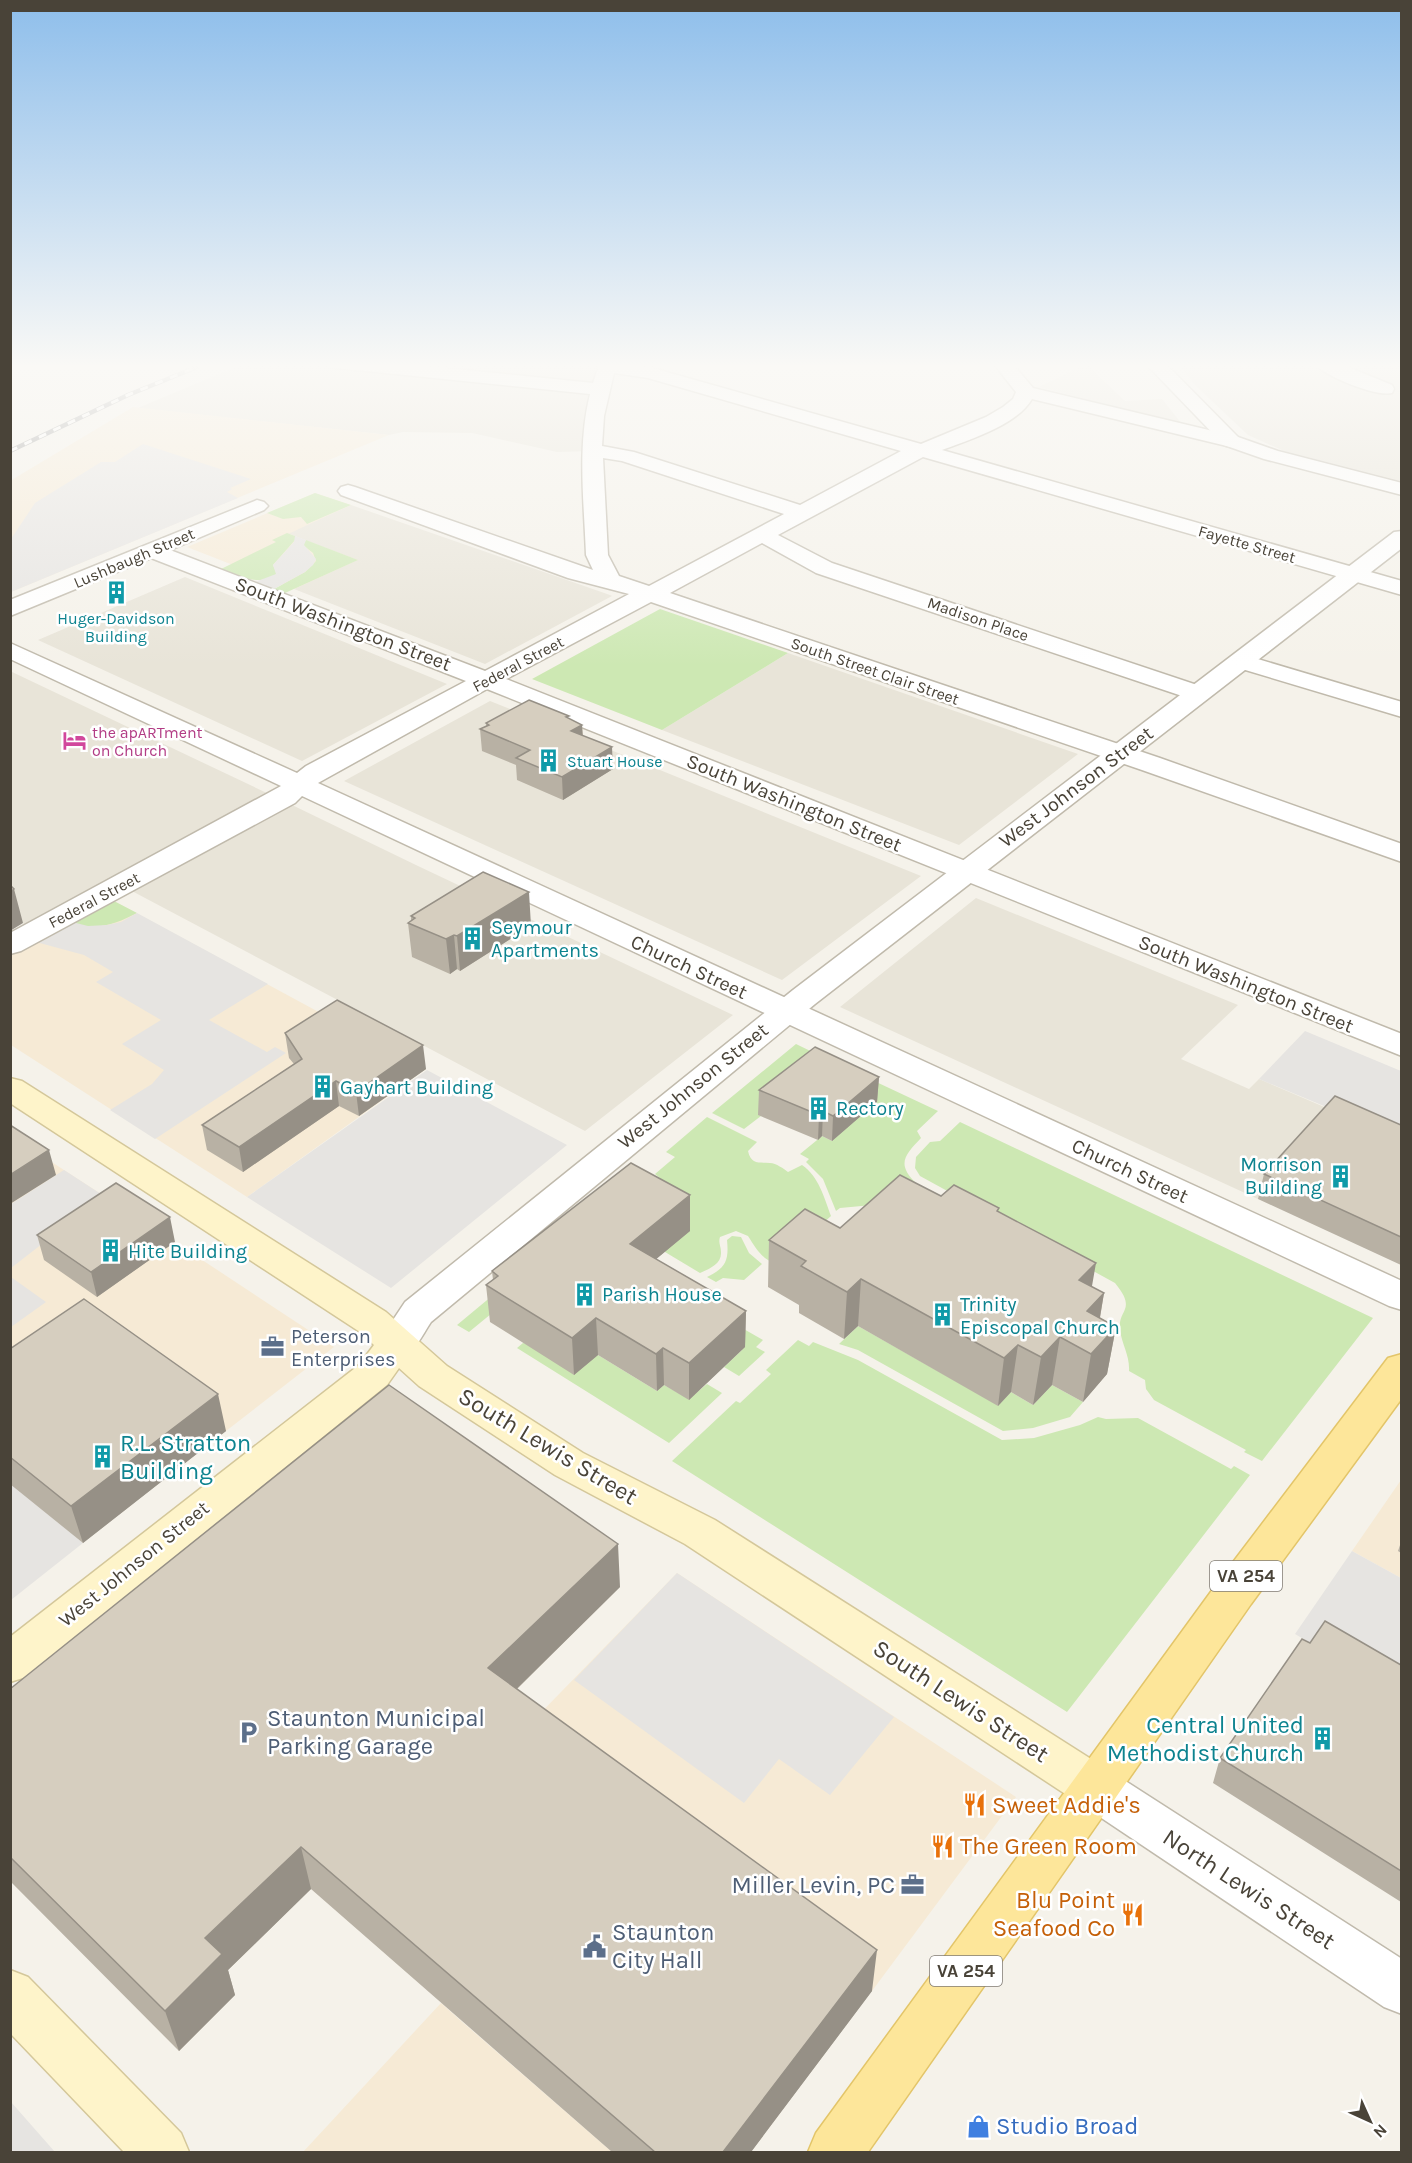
<svg xmlns="http://www.w3.org/2000/svg" width="1412" height="2163" viewBox="0 0 1412 2163" font-family="Karla,sans-serif">
<style>
.residential{fill:#e8e4d8}
.commercial{fill:#f6ead5}
.green{fill:#cde8b3}
.parking{fill:#e6e4e1}
.lines{fill:none;stroke-linecap:round;stroke-linejoin:round}
.minor-casing{stroke:#c0baac;stroke-width:3}
.tertiary-casing{stroke:#c0baac;stroke-width:3}
.secondary-casing{stroke:#d4c79a;stroke-width:3}
.primary-casing{stroke:#e3c569;stroke-width:3}
.minor{fill:#fff;fill-rule:evenodd}
.tertiary{fill:#fff;fill-rule:evenodd}
.secondary{fill:#fef4ca;fill-rule:evenodd}
.primary{fill:#fde69a;fill-rule:evenodd}
.rail-casing{stroke:#989898;stroke-width:4.5}
.rail{stroke:#fff;stroke-width:3;stroke-dasharray:8;stroke-linecap:butt}
.wall{fill:#b8b1a4}
.shaded-wall{fill:#969086}
.building{fill:#d6cebf;stroke:#969086;stroke-width:1.5}
.labels{text-anchor:middle;dominant-baseline:central;stroke-width:5;stroke-linejoin:round;paint-order:stroke}
.far-street-label{font-size:16px;fill:#494338;stroke:#fff}
.far-culture-label{font-size:16px;fill:#0d838f;stroke:#fff}
.far-hotel-label{font-size:16px;fill:#b23c85;stroke:#fff;text-anchor:start}
.shield{fill:#fff;stroke:#807b74;stroke-width:1.5}
.shield-label{font-size:18px;font-weight:bold;fill:#494338}
.street-label{font-size:20px;fill:#494338;stroke:#fff}
.culture-label{font-size:20px;fill:#0d838f;stroke:#fff;text-anchor:start}
.service-label{font-size:20px;fill:#4e5e75;stroke:#fff;text-anchor:start}
.near-culture-label{font-size:24px;fill:#0d838f;stroke:#fff;text-anchor:start}
.near-street-label{font-size:24px;fill:#494338;stroke:#fff}
.near-service-label{font-size:24px;fill:#4e5e75;stroke:#fff;text-anchor:start}
.near-food-label{font-size:24px;fill:#c56008;stroke:#fff;text-anchor:start}
.near-shop-label{font-size:24px;fill:#366cbe;stroke:#fff;text-anchor:start}
</style>
<rect width="100%" height="100%" fill="#f5f2ea"/>
<path class="residential" d="M245,363H610L593,451L557,452L472,433L403,432L389,435L138,408Z
M1177,363H1401V481L1284,451L1248,435L1196,386Z
M1086,364L1125,401L1162,399L1182,424L1039,387Z
M351,505L610,595L612,596L485,664L294,589L357,560L287,533Z
M185,577L364,650L447,684L302,761L38,640Z
M788,653L1078,754L959,845L662,730Z
M10,671L271,795L26,927L11,907Z
M490,701L921,876L782,980L344,781Z
M290,804L418,866L733,1015L585,1131L130,890Z
M976,898L1238,1005L1181,1059L1249,1089L1259,1079L1336,1112L1258,1199L840,1007Z"/>
<path class="commercial" d="M133,407L389,435L11,592L10,481Z
M315,493L351,505L288,534L358,560L294,589L187,547Z
M112,900L339,1023L426,1069L247,1197L11,1045L10,956Z
M10,1135L175,1242L334,1347L226,1431L94,1336L11,1394Z
M1401,1480V1578L1352,1551Z
M677,1573L1016,1797L872,1991L522,1732Z
M441,2003L460,2020L612,2152H303Z"/>
<path class="green" d="M315,493L351,505L307,524L301,517L283,519L267,513Z
M287,533L295,536L296,539L273,565L277,574C257,587 241,576 221,569L276,542L272,540Z
M306,540L358,560L285,593L274,589L305,572L316,561L313,553L303,545Z
M660,609L788,653L662,730L532,679Z
M112,900L137,913C118,923 93,933 72,922Z
M796,1044L864,1077L761,1116L744,1129L712,1113Z
M872,1080L938,1111L917,1131L921,1138C905,1155 896,1164 916,1183L905,1202L840,1208L836,1211L823,1179L806,1162L809,1159L800,1154L822,1136L832,1141Z
M707,1117L757,1142L748,1151C751,1165 759,1162 770,1163C776,1163 784,1169 788,1172L802,1165C819,1177 824,1197 831,1216L777,1265C761,1258 757,1250 748,1236L736,1231L720,1237C718,1243 721,1246 721,1252C722,1264 709,1269 700,1273L665,1252L649,1187L660,1178L655,1174L675,1157L666,1152Z
M960,1122L1373,1318L1262,1461L1244,1452L1246,1450L1154,1400L1146,1389L1145,1380L1129,1371C1130,1356 1122,1345 1120,1330C1117,1309 1138,1311 1115,1283L920,1176L915,1168L916,1157L930,1142L940,1141Z
M732,1236L741,1237L749,1253L762,1264L744,1280L723,1278L716,1282L707,1277C726,1268 729,1260 727,1240Z
M551,1247L497,1309L469,1332L457,1325Z
M721,1316L763,1340L756,1347L765,1352L739,1376L724,1367L742,1350Z
M858,1326L998,1405L1011,1392L1033,1405L1052,1385L1083,1402L1070,1417L1033,1428L1003,1431L858,1350L839,1344Z
M798,1340L809,1346L813,1342L858,1360L1002,1440L1034,1438L1080,1425L1098,1417L1106,1419L1138,1418L1231,1469L1234,1466L1250,1475L1067,1712L672,1461L736,1401L740,1403L771,1374L766,1370Z
M523,1343L598,1355L657,1391L664,1385L689,1399L707,1384L722,1393L669,1443L517,1348Z"/>
<path class="parking" d="M143,444L251,479L230,488L232,489L227,492L238,498L11,592V539L35,503L101,462H115Z
M295,536L306,540L304,545L316,559L313,565L305,572L274,589L255,582L276,574L273,565L294,542Z
M137,913L268,984L209,1020L267,1052L275,1047L286,1053L155,1139L110,1110L152,1084L164,1070L122,1044L161,1020L96,982L113,972L84,955L36,942L72,922L88,926L107,925L121,922Z
M1305,1031L1401,1071V1153L1336,1111L1259,1079Z
M427,1070L567,1145L391,1288L247,1197Z
M64,1170L104,1196L11,1268V1204Z
M11,1277L46,1302L11,1327L10,1326Z
M11,1484L83,1543L11,1600Z
M1352,1551L1401,1578V1696L1295,1634Z
M677,1573L894,1717L830,1795L779,1759L744,1803L574,1680Z
M11,2102L55,2152H11Z"/>
<g class="lines">
<defs>
<path id="minor" d="M327,363H396L593,383L600,363H625L656,369L921,444L986,417L1003,407L1013,399L1016,392L993,363H1012L1033,388L1238,437L1241,441L1238,445L1231,447L1032,399C1017,425 969,440 942,450L1402,581V595L923,457L778,535L832,563L1206,688L1209,693L1206,698L1197,700L1188,698L816,573L762,543L670,593L1160,758L1402,844V862L1142,770L651,602L506,679L1402,1034V1056L487,689L318,783L1402,1281V1310L1389,1306L302,796L295,803L21,951L10,954V933L281,786L10,659V643L297,773L306,766L466,681L151,558L10,616V600L257,500L264,502L268,506L264,510L170,550L485,671L629,594L568,578L341,495L338,491L341,487L348,485L355,487L593,570L586,555C584,502 577,446 590,394L336,368L330,367ZM614,373L648,378L901,451L800,505L634,452L602,446L604,416ZM603,458L622,461L784,514L649,586L619,576L608,555Z
M1314,363H1338L1392,385L1394,389L1392,393C1376,397 1324,376 1314,363Z
M1241,654L1402,702V717L1232,666L1229,661L1232,656Z"/>
<path id="tertiary" d="M1145,363H1165L1238,437L1278,451L1402,483V495L1264,459L1224,445Z
M1402,531V548L815,1004L431,1322C417,1343 412,1363 382,1354L377,1344L405,1302L793,990L1394,532Z
M1096,1766L1113,1773L1402,1959V2014L1384,2007L1079,1803L1072,1788L1079,1773Z"/>
<path id="secondary" d="M10,1078L22,1081L386,1312L447,1366L583,1453L715,1520L1113,1773L1120,1788L1113,1803L1096,1810L1079,1803L685,1544L555,1475L419,1386L399,1368L387,1385L26,1677L10,1682V1637L359,1365L374,1345L360,1332L10,1103Z
M10,1970L28,1977L181,2133L189,2152H124L10,2033Z"/>
<path id="primary" d="M1402,1354V1398L1251,1604L868,2152H808L816,2133L1221,1578L1388,1358Z"/>
</defs>
<use href="#minor" class="minor-casing"/>
<use href="#tertiary" class="tertiary-casing"/>
<use href="#secondary" class="secondary-casing"/>
<use href="#primary" class="primary-casing"/>
<use href="#minor" class="minor"/>
<use href="#tertiary" class="tertiary"/>
<use href="#secondary" class="secondary"/>
<use href="#primary" class="primary"/>
<defs>
<path id="rail" d="M10,451L128,395L207,363"/>
</defs>
<use href="#rail" class="rail-casing"/>
<use href="#rail" class="rail"/>
</g>
<path class="wall" d="M569,719L582,725L583,736L613,769L563,800L517,780L516,765L482,751L480,729L486,726V723Z
M411,916L531,926L460,971L457,969L450,974L412,957L408,923L411,921Z
M285,1033L426,1069L359,1116L339,1106L243,1172L207,1150L202,1125L294,1064L289,1058Z
M879,1077L877,1102L832,1141L822,1136L818,1140L758,1115L759,1090Z
M1401,1125V1265L1258,1199L1264,1174Z
M690,1195V1231L656,1259L746,1311L745,1347L689,1400L664,1385L657,1391L598,1355L574,1375L490,1322L486,1285L493,1280L492,1271Z
M998,1212L1092,1287L1104,1293L1100,1318L1116,1327L1107,1374L1083,1402L1052,1385L1033,1405L1011,1392L998,1406L858,1326L844,1339L799,1313V1305L768,1287L769,1240L840,1228Z
M37,1235L175,1242L97,1297L44,1260Z
M10,1349L226,1431L83,1543L10,1484Z
M1401,1542V1553L1398,1551Z
M620,1587L517,1689L872,1991L751,2152H612L311,1889L228,1970L235,1995L179,2051L10,1881V1689Z
M1310,1643L1401,1665V1902L1213,1783L1220,1758Z"/>
<path class="shaded-wall" d="M582,725L583,747L571,731Z
M612,747L613,769L563,800L562,777Z
M14,889L23,923L10,931V892Z
M529,892L531,926L460,971L457,936Z
M454,935L457,969L450,974L446,939Z
M423,1045L426,1069L359,1116L356,1092Z
M879,1077L877,1102L832,1141L833,1116Z
M336,1081L339,1106L243,1172L239,1147Z
M823,1111L822,1136L818,1140L819,1115Z
M49,1150L56,1175L10,1204V1175Z
M690,1195V1231L631,1280L630,1244Z
M170,1217L175,1242L97,1297L91,1272Z
M1096,1263L1088,1309L1104,1293L1096,1340L1086,1351L1079,1280Z
M861,1279L858,1326L844,1339L847,1292Z
M746,1311L745,1347L689,1400V1363Z
M596,1318L598,1355L574,1375L572,1338Z
M1116,1327L1107,1374L1083,1402L1091,1354Z
M1060,1337L1052,1385L1033,1405L1041,1357Z
M1018,1345L1011,1392L998,1406L1004,1358Z
M663,1348L664,1385L657,1391L656,1354Z
M218,1394L226,1431L83,1543L71,1506Z
M618,1544L620,1587L494,1711L488,1668Z
M301,1847L311,1889L228,1970L235,1995L179,2051L165,2011L205,1938Z
M877,1950L872,1991L751,2152H723Z"/>
<path class="building" d="M529,700L569,716L566,717L582,725L571,731L612,747L562,777L516,758L530,750L480,729L489,725L486,723Z
M483,872L529,892L457,936L454,935L446,939L408,923L415,918L411,916Z
M10,885L14,889L10,892Z
M337,1000L423,1045L356,1092L336,1081L239,1147L202,1125L302,1059L285,1033Z
M815,1047L879,1077L833,1116L823,1111L819,1115L759,1090Z
M1335,1096L1401,1125V1237L1264,1174Z
M10,1125L49,1150L10,1175Z
M631,1163L690,1195L630,1244L746,1311L689,1363L663,1348L656,1354L596,1318L572,1338L486,1285L498,1276L492,1271Z
M900,1175L941,1196L954,1185L999,1208L997,1211L1096,1263L1079,1280L1104,1293L1087,1311L1116,1327L1091,1354L1060,1337L1041,1357L1018,1345L1004,1358L861,1279L847,1292L801,1266L806,1261L769,1240L805,1209L840,1228Z
M116,1183L170,1217L91,1272L37,1235Z
M84,1299L218,1394L71,1506L10,1457V1349Z
M389,1385L618,1544L488,1668L877,1950L723,2152H655L301,1847L205,1938L222,1954L165,2011L10,1857V1689Z
M1325,1621L1401,1665V1871L1220,1758L1302,1639L1310,1643Z"/>
<linearGradient id="sky" x2="0" y2="1"><stop stop-color="#8ebeeb"/><stop offset="0.55" stop-color="#faf9f6"/><stop offset="1" stop-color="#faf9f6" stop-opacity="0"/></linearGradient>
<rect width="1412" height="666" fill="url(#sky)"/>
<defs>
<symbol id="building-bare" viewBox="-9 -9 18 18"><path d="M-4-6H4V6H1V3H-1V6H-4ZM-2.5-4.3h1.7v1.8h-1.7ZM.8-4.3h1.7v1.8H.8ZM-2.5-1h1.7V.8h-1.7ZM.8-1h1.7V.8H.8Z" fill="#0f9aa8" stroke="#fff" stroke-width="2.5" paint-order="stroke"/></symbol>
<symbol id="hotel-bare" viewBox="-9 -9 18 18"><path d="M-6-4.5h1.5V1H6V5H4.5V3h-9V5H-6ZM-4 0a1.8 1.8 0 1 1 3.6 0ZM.5 0V-2.5h3Q6-2.5 6 0Z" fill="#d1479c" stroke="#fff" stroke-width="2.5" paint-order="stroke"/></symbol>
<symbol id="office-bare" viewBox="-9 -9 18 18"><path d="M-6-3h4V-5.5h4V-3h4V5H-6ZM-1-4.5V-3h2v-1.5ZM-6 0V1H6V0Z" fill="#5c6f8a" stroke="#fff" stroke-width="2.5" paint-order="stroke"/></symbol>
<symbol id="parking-bare" viewBox="-9 -9 18 18"><path d="M-3.5-5.5H1a3.5 3.5 0 0 1 0 7H-1V5.5H-3.5ZM-1-3.4V-.6H.8a1.4 1.4 0 0 0 0-2.8Z" fill="#5c6f8a" stroke="#fff" stroke-width="2.5" paint-order="stroke"/></symbol>
<symbol id="restaurant-bare" viewBox="-9 -9 18 18"><path d="M-5-6h1v4h1v-4h1v4h1v-4h1v5L-1.5 .5V6h-2V.5L-5-1ZM5-6V6H3V1.5H1.5Q1.5-4 5-6Z" fill="#e8710a" stroke="#fff" stroke-width="2.5" paint-order="stroke"/></symbol>
<symbol id="civic-bare" viewBox="-9 -9 18 18"><path d="M-.6-6.5H3V-4.5H.6V-3L4-1V1h2V6H-6V1h2V-1L-.6-3ZM-1.2 2.5V6h2.4V2.5Z" fill="#5c6f8a" stroke="#fff" stroke-width="2.5" paint-order="stroke"/></symbol>
<symbol id="shop-bare" viewBox="-9 -9 18 18"><path d="M-5-2.5h2.3a2.7 3.5 0 0 1 5.4 0H5L5.5 6h-11ZM-1.5-2.5h3a1.5 2.3 0 0 0-3 0Z" fill="#3f7fe0" stroke="#fff" stroke-width="2.5" paint-order="stroke"/></symbol>
</defs>
<g fill-rule="evenodd">
<use href="#building-bare" x="100" y="576" width="33" height="33"/>
<use href="#hotel-bare" x="58" y="724" width="33" height="33"/>
<use href="#building-bare" x="532" y="744" width="33" height="33"/>
<use href="#building-bare" x="456" y="922" width="33" height="33"/>
<use href="#building-bare" x="306" y="1070" width="33" height="33"/>
<use href="#building-bare" x="802" y="1092" width="33" height="33"/>
<use href="#building-bare" x="1324" y="1160" width="33" height="33"/>
<use href="#building-bare" x="94" y="1234" width="33" height="33"/>
<use href="#building-bare" x="568" y="1278" width="33" height="33"/>
<use href="#building-bare" x="926" y="1298" width="33" height="33"/>
<use href="#office-bare" x="256" y="1330" width="33" height="33"/>
<use href="#building-bare" x="86" y="1440" width="33" height="33"/>
<use href="#parking-bare" x="232" y="1716" width="33" height="33"/>
<use href="#building-bare" x="1306" y="1722" width="33" height="33"/>
<use href="#restaurant-bare" x="958" y="1788" width="33" height="33"/>
<use href="#restaurant-bare" x="926" y="1830" width="33" height="33"/>
<use href="#office-bare" x="896" y="1868" width="33" height="33"/>
<use href="#restaurant-bare" x="1116" y="1898" width="33" height="33"/>
<use href="#civic-bare" x="578" y="1930" width="33" height="33"/>
<use href="#shop-bare" x="962" y="2110" width="33" height="33"/>
</g>
<g class="labels">
<g class="far-street-label">
<text transform="translate(1247 544) rotate(16)">Fayette Street</text>
<text transform="translate(134 558) rotate(-23)">Lushbaugh Street</text>
<text transform="translate(978 619) rotate(19)">Madison Place</text>
<text transform="translate(518 664) rotate(-28)">Federal Street</text>
<text transform="translate(875 671) rotate(19)">South Street Clair Street</text>
<text transform="translate(94 900) rotate(-28)">Federal Street</text>
</g>
<g class="far-culture-label">
<text x="116" y="618">Huger-Davidson<tspan x="116" dy="18">Building</tspan></text>
<text x="567" y="761" text-anchor="start">Stuart House</text>
</g>
<g class="far-hotel-label">
<text x="92" y="732">the apARTment<tspan x="92" dy="18">on Church</tspan></text>
</g>
<g class="shield">
<rect x="1210" y="1561" width="72" height="30" rx="4.5"/>
<rect x="930" y="1956" width="72" height="30" rx="4.5"/>
</g>
<g class="shield-label">
<text x="1246" y="1576">VA 254</text>
<text x="966" y="1971">VA 254</text>
</g>
<g class="street-label">
<text transform="translate(343 624) rotate(21)">South Washington Street</text>
<text transform="translate(1076 787) rotate(-37)">West Johnson Street</text>
<text transform="translate(794 803) rotate(22)">South Washington Street</text>
<text transform="translate(689 967) rotate(25)">Church Street</text>
<text transform="translate(1246 984) rotate(22)">South Washington Street</text>
<text transform="translate(693 1086) rotate(-39)">West Johnson Street</text>
<text transform="translate(1130 1171) rotate(25)">Church Street</text>
<text transform="translate(134 1564) rotate(-39)">West Johnson Street</text>
</g>
<g class="culture-label">
<text x="491" y="927">Seymour<tspan x="491" dy="23">Apartments</tspan></text>
<text x="340" y="1087">Gayhart Building</text>
<text x="836" y="1108">Rectory</text>
<text x="1322" y="1164" text-anchor="end">Morrison<tspan x="1322" dy="23">Building</tspan></text>
<text x="128" y="1251">Hite Building</text>
<text x="602" y="1294">Parish House</text>
<text x="960" y="1304">Trinity<tspan x="960" dy="23">Episcopal Church</tspan></text>
</g>
<g class="service-label">
<text x="291" y="1336">Peterson<tspan x="291" dy="23">Enterprises</tspan></text>
</g>
<g class="near-culture-label">
<text x="120" y="1443">R.L. Stratton<tspan x="120" dy="28">Building</tspan></text>
<text x="1304" y="1725" text-anchor="end">Central United<tspan x="1304" dy="28">Methodist Church</tspan></text>
</g>
<g class="near-street-label">
<text transform="translate(548 1446) rotate(31)">South Lewis Street</text>
<text transform="translate(961 1701) rotate(33)">South Lewis Street</text>
<text transform="translate(1249 1889) rotate(33)">North Lewis Street</text>
</g>
<g class="near-service-label">
<text x="267" y="1718">Staunton Municipal<tspan x="267" dy="28">Parking Garage</tspan></text>
<text x="895" y="1885" text-anchor="end">Miller Levin, PC</text>
<text x="612" y="1932">Staunton<tspan x="612" dy="28">City Hall</tspan></text>
</g>
<g class="near-food-label">
<text x="992" y="1805">Sweet Addie's</text>
<text x="960" y="1846">The Green Room</text>
<text x="1115" y="1900" text-anchor="end">Blu Point<tspan x="1115" dy="28">Seafood Co</tspan></text>
</g>
<g class="near-shop-label">
<text x="996" y="2126">Studio Broad</text>
</g>
</g>
<rect width="1412" height="2163" fill="none" stroke="#494338" stroke-width="24"/>
<g transform="translate(1370 2121) rotate(135)" stroke="#ffffff" stroke-width="4.5" paint-order="stroke">
<path d="M0-4.5L10 22L0 15L-10 22Z" fill="#494338"/>
<text y="-9" font-size="16" font-weight="bold" text-anchor="middle" fill="#494338">N</text>
</g>
</svg>
